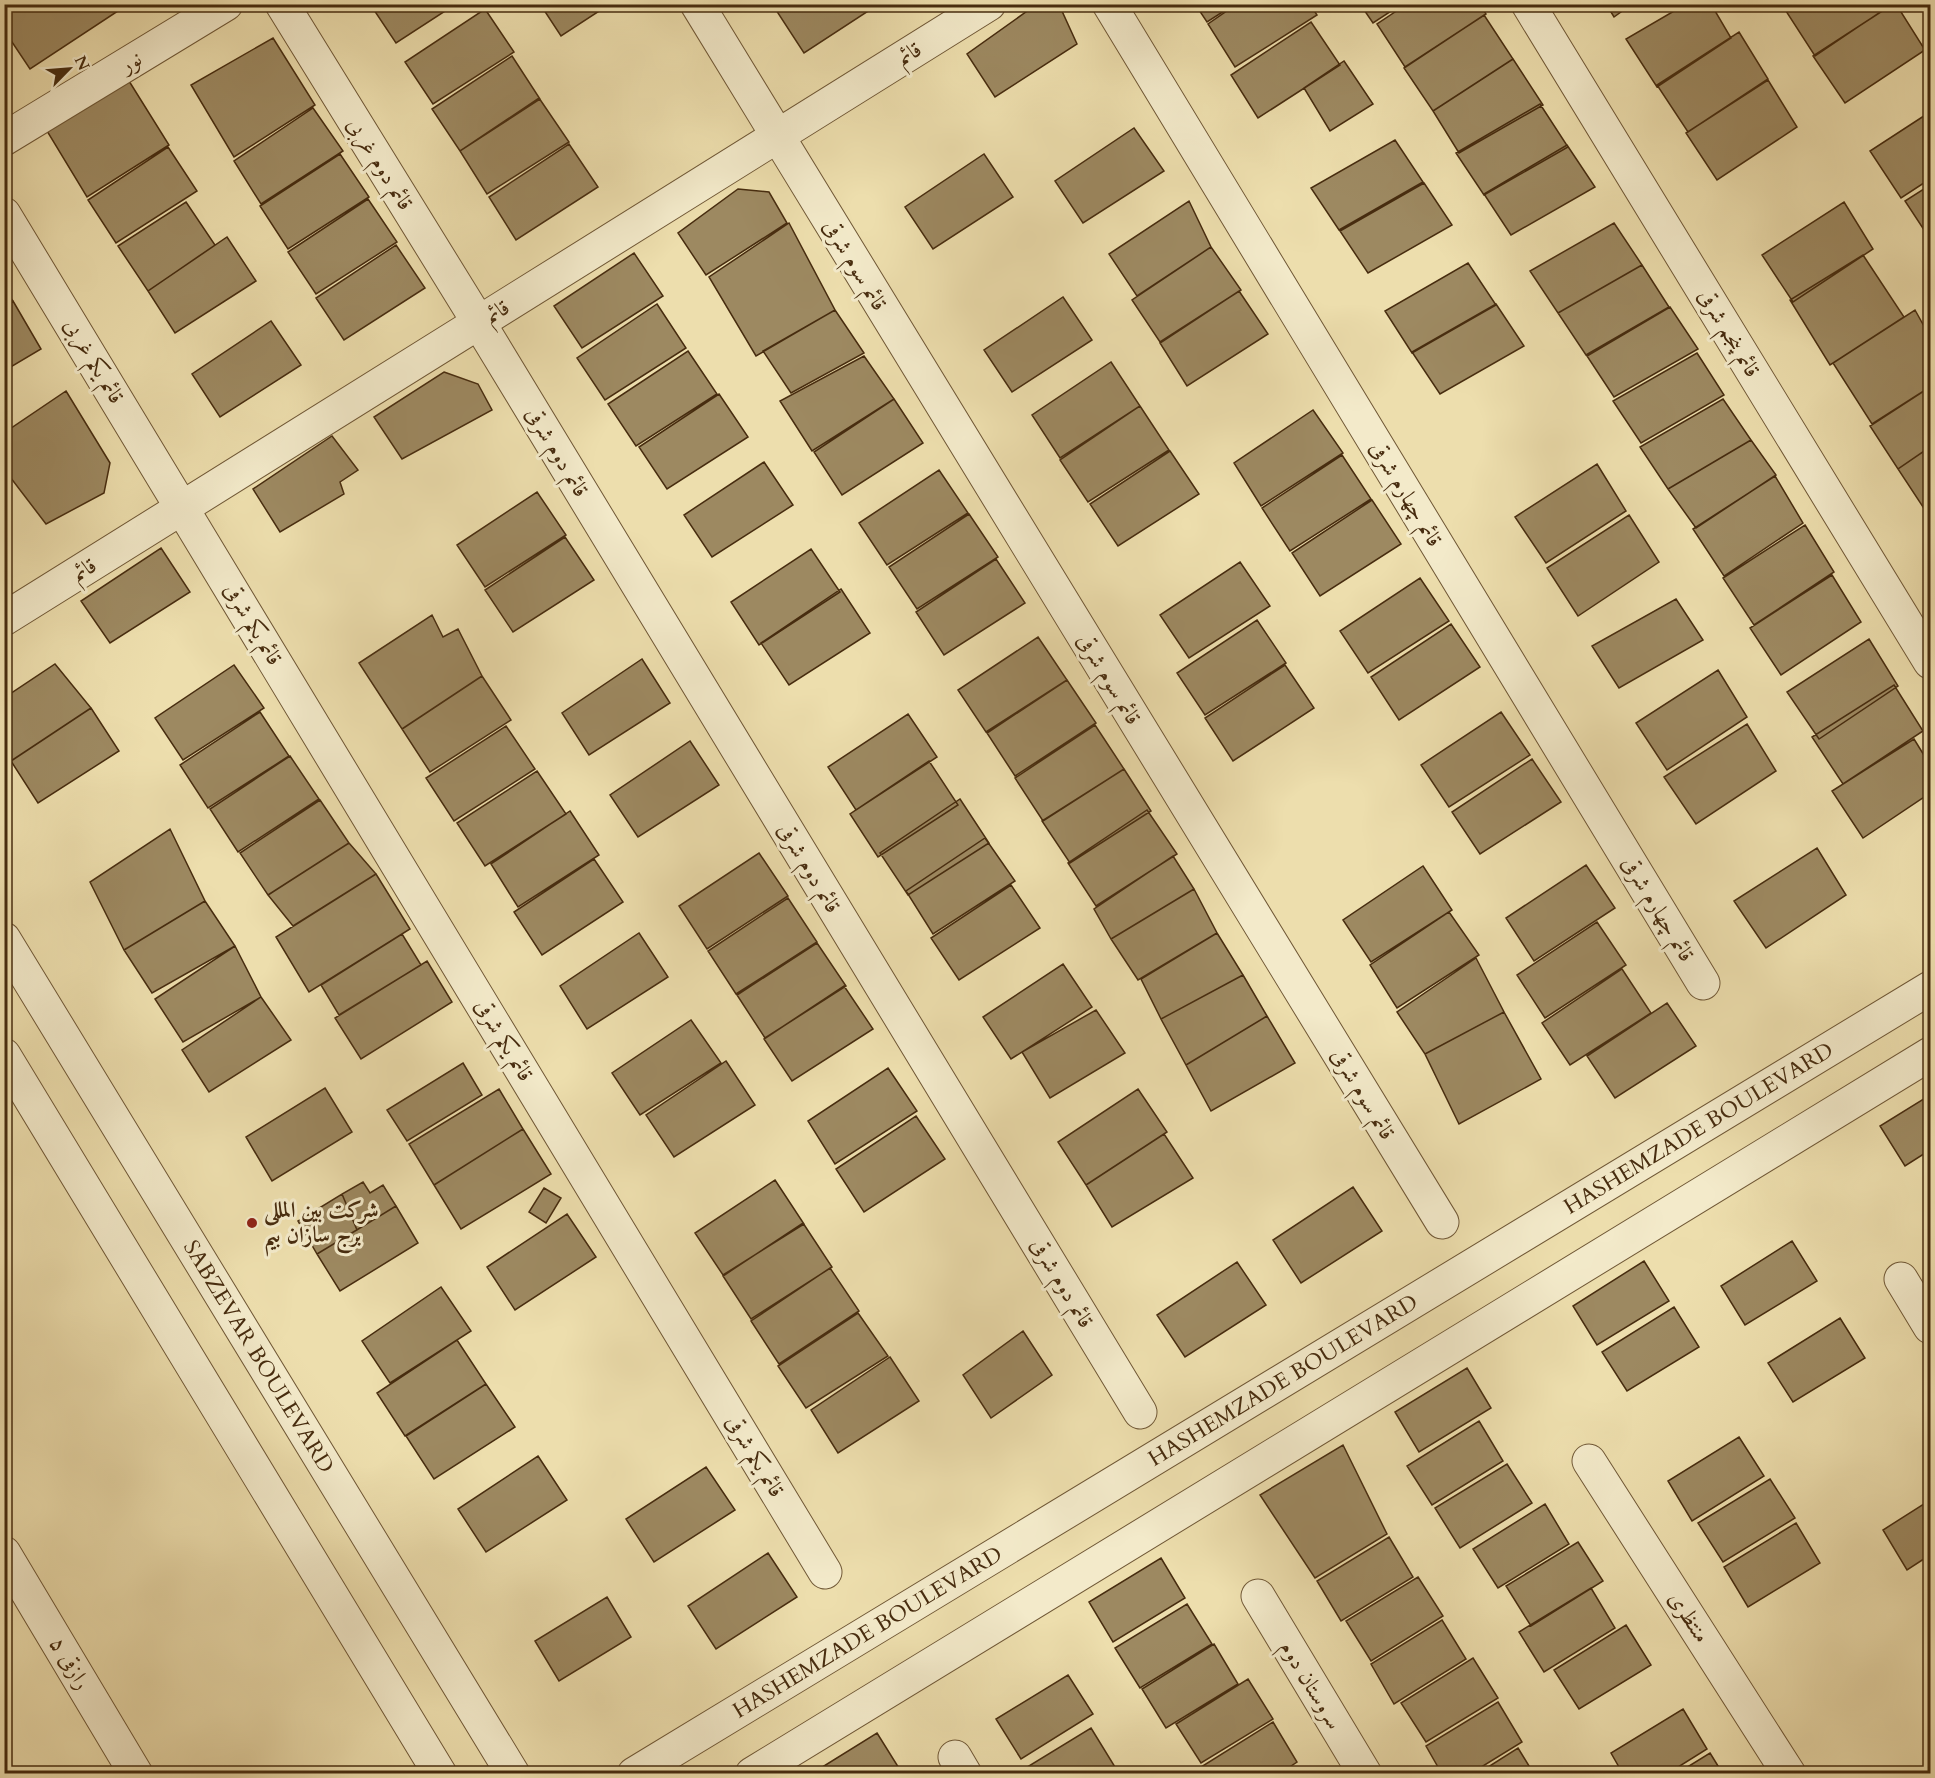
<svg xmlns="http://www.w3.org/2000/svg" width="1935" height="1778" viewBox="0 0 1935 1778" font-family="Cardo,Amiri,serif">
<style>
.building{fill:#9d8961;stroke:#472c0f;stroke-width:1.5}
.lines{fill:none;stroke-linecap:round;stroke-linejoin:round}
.minor-casing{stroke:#705836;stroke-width:35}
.minor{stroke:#f3eaca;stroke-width:33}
.poi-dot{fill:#8f2418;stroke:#f3eaca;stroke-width:2}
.labels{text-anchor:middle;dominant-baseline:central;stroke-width:6;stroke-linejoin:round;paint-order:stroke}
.street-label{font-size:22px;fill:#472c0f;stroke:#f3eaca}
.poi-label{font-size:22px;font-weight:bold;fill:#472c0f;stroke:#f3eaca;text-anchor:start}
</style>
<rect width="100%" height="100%" fill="#eddead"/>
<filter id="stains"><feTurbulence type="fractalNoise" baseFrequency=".00333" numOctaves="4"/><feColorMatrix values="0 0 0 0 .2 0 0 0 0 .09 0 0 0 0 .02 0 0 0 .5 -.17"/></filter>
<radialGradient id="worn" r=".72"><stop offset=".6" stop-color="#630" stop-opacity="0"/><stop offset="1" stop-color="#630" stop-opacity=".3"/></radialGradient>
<path class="building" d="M11,4H118L121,9L30,69L4,30V9Z
M370,4H456L396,43Z
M540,4H610L561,36Z
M785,4H879L804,53L776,10Z
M1037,4L1061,9L1077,44L995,97L967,54Z
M1195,4H1235L1207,22Z
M1237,4H1310L1317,15L1235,67L1208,24Z
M1360,4H1402L1373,23Z
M1407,4H1480L1486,14L1405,67L1377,24Z
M1606,4H1632L1614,17Z
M1686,4H1711L1731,38L1657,87L1626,39Z
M1790,4H1892L1815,56L1784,8Z
M1893,4H1896L1925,50L1845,103L1813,56Z
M485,9L514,52L433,104L405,62Z
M1484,15L1513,59L1433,111L1404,68Z
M1311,22L1340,65L1258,118L1231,75Z
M1739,32L1768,79L1688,132L1657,85Z
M273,38L315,105L234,157L191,85Z
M512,56L540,99L460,151L432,109Z
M1513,59L1543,105L1459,153L1433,111Z
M1344,61L1373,104L1330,131L1304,88Z
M124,73L169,145L87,197L47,131Z
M1768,80L1797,127L1717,180L1686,133Z
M539,98L569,142L487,194L460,151Z
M1540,104L1568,147L1484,195L1456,153Z
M313,108L343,151L261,204L234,161Z
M1930,112V179L1901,198L1870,151Z
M1134,128L1164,171L1083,223L1055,181Z
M1395,140L1423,182L1339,230L1311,188Z
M569,144L598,187L516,240L489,197Z
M1567,145L1595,187L1511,235L1484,194Z
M168,147L197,191L116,243L88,200Z
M340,154L369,197L288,249L260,206Z
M984,154L1013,197L933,249L905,207Z
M1424,183L1452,225L1368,273L1340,231Z
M1930,185V239L1905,201Z
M738,189L769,192L787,223L706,275L678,233Z
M368,199L397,242L316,294L288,252Z
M1189,201L1211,247L1137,296L1109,254Z
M186,202L215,245L148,291L118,246Z
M1844,202L1873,249L1793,302L1762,255Z
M789,223L835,310L756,356L709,277Z
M1614,223L1642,265L1558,313L1530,271Z
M227,237L256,281L175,333L148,291Z
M396,245L425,288L344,340L316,298Z
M1211,247L1241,290L1160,342L1132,300Z
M634,253L663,296L582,348L554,306Z
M1863,255L1904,317L1830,365L1790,300Z
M1468,263L1496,305L1412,353L1385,311Z
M1642,265L1669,307L1586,355L1558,313Z
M4,289L13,301L4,306Z
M1239,291L1268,334L1187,386L1160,343Z
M1063,297L1092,340L1012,392L984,350Z
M13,301L41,349L4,371V306Z
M657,304L686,348L605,400L577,358Z
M1496,304L1524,346L1440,394L1412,352Z
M1670,307L1698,349L1614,397L1587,356Z
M835,310L864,353L791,393L763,351Z
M1915,310L1930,337V387L1872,424L1833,363Z
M271,321L301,365L220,417L192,374Z
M688,351L717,394L636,446L608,404Z
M1697,353L1724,395L1641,443L1613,401Z
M864,356L894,399L812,451L780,401Z
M1111,362L1140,406L1060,458L1032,415Z
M444,372L478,384L492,410L402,459L374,417Z
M1930,387V447L1898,469L1870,426Z
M66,391L110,463L104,493L46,524L4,469V433Z
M719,394L748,437L667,489L639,447Z
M894,399L923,443L842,495L814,452Z
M1723,399L1751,440L1668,489L1640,447Z
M1140,406L1169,450L1088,502L1060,460Z
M1313,410L1343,453L1261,506L1234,463Z
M332,436L358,470L340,482L344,494L280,532L253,489Z
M1751,440L1776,475L1696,528L1668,489Z
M1930,447V502L1923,507L1898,469Z
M1170,451L1199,494L1118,546L1090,504Z
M1342,455L1371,499L1290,551L1262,508Z
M764,462L793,505L712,557L684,515Z
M1597,464L1626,511L1546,563L1515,517Z
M939,470L968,513L887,565L859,523Z
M1775,476L1803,523L1724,576L1693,529Z
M537,492L566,535L485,587L457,545Z
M1372,500L1401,544L1320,596L1292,553Z
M1930,502V519L1923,507Z
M969,514L998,557L917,609L889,567Z
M1629,515L1659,562L1578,616L1547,568Z
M1805,525L1834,572L1754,625L1723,578Z
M565,537L594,580L513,632L485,590Z
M161,548L190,592L110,643L81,601Z
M811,549L840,592L759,645L731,602Z
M996,559L1025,603L944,655L916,612Z
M1240,562L1270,606L1189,658L1160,615Z
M1832,575L1861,622L1781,675L1750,628Z
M1420,578L1449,621L1368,673L1340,631Z
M841,589L870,633L789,685L761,643Z
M1676,599L1703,640L1619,688L1592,646Z
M432,615L443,637L458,629L482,676L402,729L359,663Z
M1257,620L1286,663L1205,715L1177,673Z
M1451,624L1480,667L1399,720L1371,677Z
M1038,637L1067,680L986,732L958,690Z
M1869,639L1898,686L1819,739L1787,692Z
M642,659L670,703L589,755L562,713Z
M55,664L91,708L11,761L4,753V698Z
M234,665L264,708L183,760L155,718Z
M1285,665L1314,708L1233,761L1205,718Z
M1718,670L1747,717L1667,770L1636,723Z
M482,676L511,720L430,772L402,729Z
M1067,680L1096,723L1015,776L987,733Z
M1894,685L1923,731L1843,784L1812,737Z
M91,708L119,751L38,803L11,761Z
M260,712L289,756L208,808L180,765Z
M1501,712L1530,755L1449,807L1421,765Z
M908,714L937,757L856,810L828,767Z
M1747,724L1776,771L1696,824L1664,777Z
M1095,725L1124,769L1043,821L1015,778Z
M506,726L535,769L454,821L426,778Z
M1914,739L1930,765V793L1863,838L1832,791Z
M690,741L719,785L638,837L610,795Z
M290,756L319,799L238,852L210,809Z
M1532,759L1561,802L1480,854L1452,812Z
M929,761L958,805L878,857L850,814Z
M1124,769L1151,811L1070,863L1042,821Z
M537,771L566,814L485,866L457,823Z
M960,799L989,843L908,895L880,853Z
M320,800L349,843L268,895L240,853Z
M1147,810L1177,854L1096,906L1068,863Z
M570,811L599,855L518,907L491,864Z
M170,829L205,901L124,950L90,882Z
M985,838L1015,881L933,934L906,891Z
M349,843L376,874L293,926L268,895Z
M1817,848L1846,895L1766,948L1734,901Z
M759,853L788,896L707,949L679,906Z
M1173,856L1194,889L1111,939L1094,909Z
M594,859L623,902L542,955L514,912Z
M1586,865L1615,908L1534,961L1506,918Z
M1423,866L1452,910L1371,962L1343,920Z
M376,874L410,929L309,992L276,937Z
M1011,885L1040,928L959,980L931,938Z
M1194,889L1217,933L1138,980L1111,939Z
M788,898L817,942L736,994L708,951Z
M205,901L235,946L152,993L124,950Z
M1449,912L1479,955L1397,1008L1370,965Z
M1597,922L1626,965L1545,1018L1517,975Z
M639,933L668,977L587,1029L560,986Z
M1217,933L1243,975L1161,1019L1141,979Z
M402,934L421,965L339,1015L321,985Z
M817,943L846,986L765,1038L737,995Z
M235,946L261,997L183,1042L155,999Z
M1476,958L1504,1012L1425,1054L1397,1012Z
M427,961L452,1002L361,1059L335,1018Z
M1063,964L1092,1007L1011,1059L983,1017Z
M1622,969L1651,1013L1570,1065L1542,1023Z
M1243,975L1267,1016L1186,1065L1161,1019Z
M844,986L873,1029L792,1081L764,1039Z
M261,997L291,1040L209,1092L182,1050Z
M1667,1003L1696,1046L1615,1098L1587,1056Z
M1096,1010L1125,1053L1050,1098L1022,1052Z
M1504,1012L1541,1079L1459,1124L1425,1054Z
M1267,1016L1295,1063L1211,1111L1186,1065Z
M691,1020L721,1063L640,1115L612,1073Z
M726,1061L755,1105L674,1157L646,1115Z
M463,1063L482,1095L407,1141L387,1110Z
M888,1068L917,1111L835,1164L808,1121Z
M325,1088L352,1132L272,1181L246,1137Z
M499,1089L523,1129L434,1185L409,1144Z
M1138,1089L1167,1132L1086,1185L1058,1142Z
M1930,1095V1150L1905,1166L1880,1126Z
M916,1116L945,1159L864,1212L836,1169Z
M523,1129L551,1174L461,1229L434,1185Z
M1164,1134L1193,1178L1112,1227L1086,1185Z
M775,1180L804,1224L723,1275L695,1233Z
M363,1182L370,1193L383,1185L396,1206L357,1230L342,1194Z
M1353,1187L1382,1231L1301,1283L1273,1240Z
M544,1188L561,1198L546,1223L529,1212Z
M342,1194L357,1230L317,1254L298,1221Z
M396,1206L418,1243L340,1291L317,1254Z
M567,1214L596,1257L515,1310L487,1267Z
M803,1223L832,1267L751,1319L723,1276Z
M1792,1241L1817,1281L1745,1325L1721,1286Z
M1644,1261L1669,1301L1597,1345L1573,1306Z
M1237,1262L1266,1305L1185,1357L1157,1315Z
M830,1268L859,1311L779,1364L751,1321Z
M441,1287L471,1331L390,1383L362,1341Z
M1674,1307L1699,1347L1627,1391L1602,1352Z
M858,1313L888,1356L806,1408L778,1366Z
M1840,1318L1865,1358L1793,1402L1768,1363Z
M1023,1331L1052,1375L991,1418L963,1375Z
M457,1340L486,1384L405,1436L377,1393Z
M890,1357L919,1401L838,1453L811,1410Z
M1467,1368L1491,1408L1419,1452L1395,1412Z
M486,1384L515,1427L434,1479L406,1436Z
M1479,1421L1503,1461L1432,1505L1407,1466Z
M1739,1437L1764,1476L1692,1521L1668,1481Z
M1343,1445L1387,1534L1315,1578L1260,1495Z
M538,1456L567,1500L486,1552L458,1509Z
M1507,1464L1532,1503L1460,1548L1435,1508Z
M706,1467L735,1510L654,1562L626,1519Z
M1770,1479L1795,1518L1723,1562L1698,1523Z
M1930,1500V1555L1907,1570L1883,1530Z
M1545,1504L1569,1544L1498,1588L1473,1549Z
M1796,1523L1820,1563L1748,1607L1724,1567Z
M1389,1537L1413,1577L1341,1621L1317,1581Z
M1578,1542L1603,1581L1531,1626L1506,1586Z
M768,1553L797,1597L716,1649L688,1606Z
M1161,1558L1185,1598L1113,1642L1089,1602Z
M1418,1577L1443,1616L1371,1661L1346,1621Z
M1591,1588L1615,1628L1544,1672L1519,1632Z
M607,1597L631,1637L559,1681L535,1641Z
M1187,1604L1212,1644L1140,1688L1115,1648Z
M1442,1620L1466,1659L1394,1704L1371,1664Z
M1626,1625L1651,1665L1579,1709L1554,1670Z
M1214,1644L1238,1684L1166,1728L1142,1689Z
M1473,1658L1498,1698L1426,1742L1401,1703Z
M1068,1675L1093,1714L1021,1759L996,1719Z
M1248,1679L1273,1719L1201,1763L1176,1724Z
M1498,1702L1522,1742L1470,1774H1442L1426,1746Z
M1683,1709L1707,1749L1667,1774H1623L1611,1753Z
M1273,1722L1297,1762L1279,1774H1205L1201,1767Z
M1091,1728L1115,1767L1104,1774H1020L1019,1772Z
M877,1733L902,1773L811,1774Z
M1518,1748L1534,1774H1477Z
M1710,1753L1723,1774H1676Z"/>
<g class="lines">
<defs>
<g id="minor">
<path d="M282,4L479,323L1140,1412"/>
<path d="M697,4L1442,1222"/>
<path d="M1109,4L1703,983"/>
<path d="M1528,4L1930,662"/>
<path d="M4,139L226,4"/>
<path d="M4,214L825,1572"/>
<path d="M4,619L989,4"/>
<path id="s1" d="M4,939L513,1774"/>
<path d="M4,1055L440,1774"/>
<path d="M1901,1279L1930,1327"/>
<path d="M1589,1461L1789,1774"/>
<path d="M4,1553L136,1774"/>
<path d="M1258,1596L1365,1774"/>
<path d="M955,1757L965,1774"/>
<path id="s2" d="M634,1774L1930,988"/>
<path d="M752,1774L1930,1054"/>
</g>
</defs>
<use href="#minor" class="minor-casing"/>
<use href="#minor" class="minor"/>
</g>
<circle class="poi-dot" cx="252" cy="1223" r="6"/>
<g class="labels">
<g class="street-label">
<text transform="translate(909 54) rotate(-32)">قائم</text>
<text transform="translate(131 62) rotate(-31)">نور</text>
<text transform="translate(380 164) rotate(58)">قائم دوم غربی</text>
<text transform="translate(855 265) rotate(59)">قائم سوم شرقی</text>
<text transform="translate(497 312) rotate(-32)">قائم</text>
<text transform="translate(1729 333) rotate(59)">قائم پنجم شرقی</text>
<text transform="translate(94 361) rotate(59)">قائم یکم غربی</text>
<text transform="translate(557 452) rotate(59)">قائم دوم شرقی</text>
<text transform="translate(1406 494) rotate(59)">قائم چهارم شرقی</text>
<text transform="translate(84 570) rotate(-32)">قائم</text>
<text transform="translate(253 624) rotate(59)">قائم یکم شرقی</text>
<text transform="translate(1109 679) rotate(59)">قائم سوم شرقی</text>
<text transform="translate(809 868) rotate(59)">قائم دوم شرقی</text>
<text transform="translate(1658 909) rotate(59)">قائم چهارم شرقی</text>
<text transform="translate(504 1040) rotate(59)">قائم یکم شرقی</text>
<text transform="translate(1363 1094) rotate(59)">قائم سوم شرقی</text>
<text stroke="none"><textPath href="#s2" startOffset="1245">HASHEMZADE BOULEVARD</textPath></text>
<text transform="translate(1062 1283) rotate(59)">قائم دوم شرقی</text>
<text stroke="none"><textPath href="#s1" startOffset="489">SABZEVAR BOULEVARD</textPath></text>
<text stroke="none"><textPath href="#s2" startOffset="759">HASHEMZADE BOULEVARD</textPath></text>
<text transform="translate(755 1456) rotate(59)">قائم یکم شرقی</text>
<text transform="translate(1689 1617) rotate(57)">منتظری</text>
<text stroke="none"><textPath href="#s2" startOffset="273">HASHEMZADE BOULEVARD</textPath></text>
<text transform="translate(70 1663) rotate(59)">رازقی ۵</text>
<text transform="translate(1311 1685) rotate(59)">سروستان دوم</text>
</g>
<g class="poi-label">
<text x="264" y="1210">شرکت بین المللی<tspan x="264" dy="25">برج سازان بیم</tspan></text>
</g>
</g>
<rect width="1935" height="1778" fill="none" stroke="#eddead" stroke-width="24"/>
<rect x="6" y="6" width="1923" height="1766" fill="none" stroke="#472c0f" stroke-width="3"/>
<rect x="12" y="12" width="1911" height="1754" fill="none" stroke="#472c0f" stroke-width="1.5"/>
<g transform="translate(69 69) rotate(65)" stroke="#f3eaca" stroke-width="4.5" paint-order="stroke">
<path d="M0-4.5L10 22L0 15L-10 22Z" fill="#472c0f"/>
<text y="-9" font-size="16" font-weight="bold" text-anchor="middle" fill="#472c0f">N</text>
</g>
<rect width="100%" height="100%" filter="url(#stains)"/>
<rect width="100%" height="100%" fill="url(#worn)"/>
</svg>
